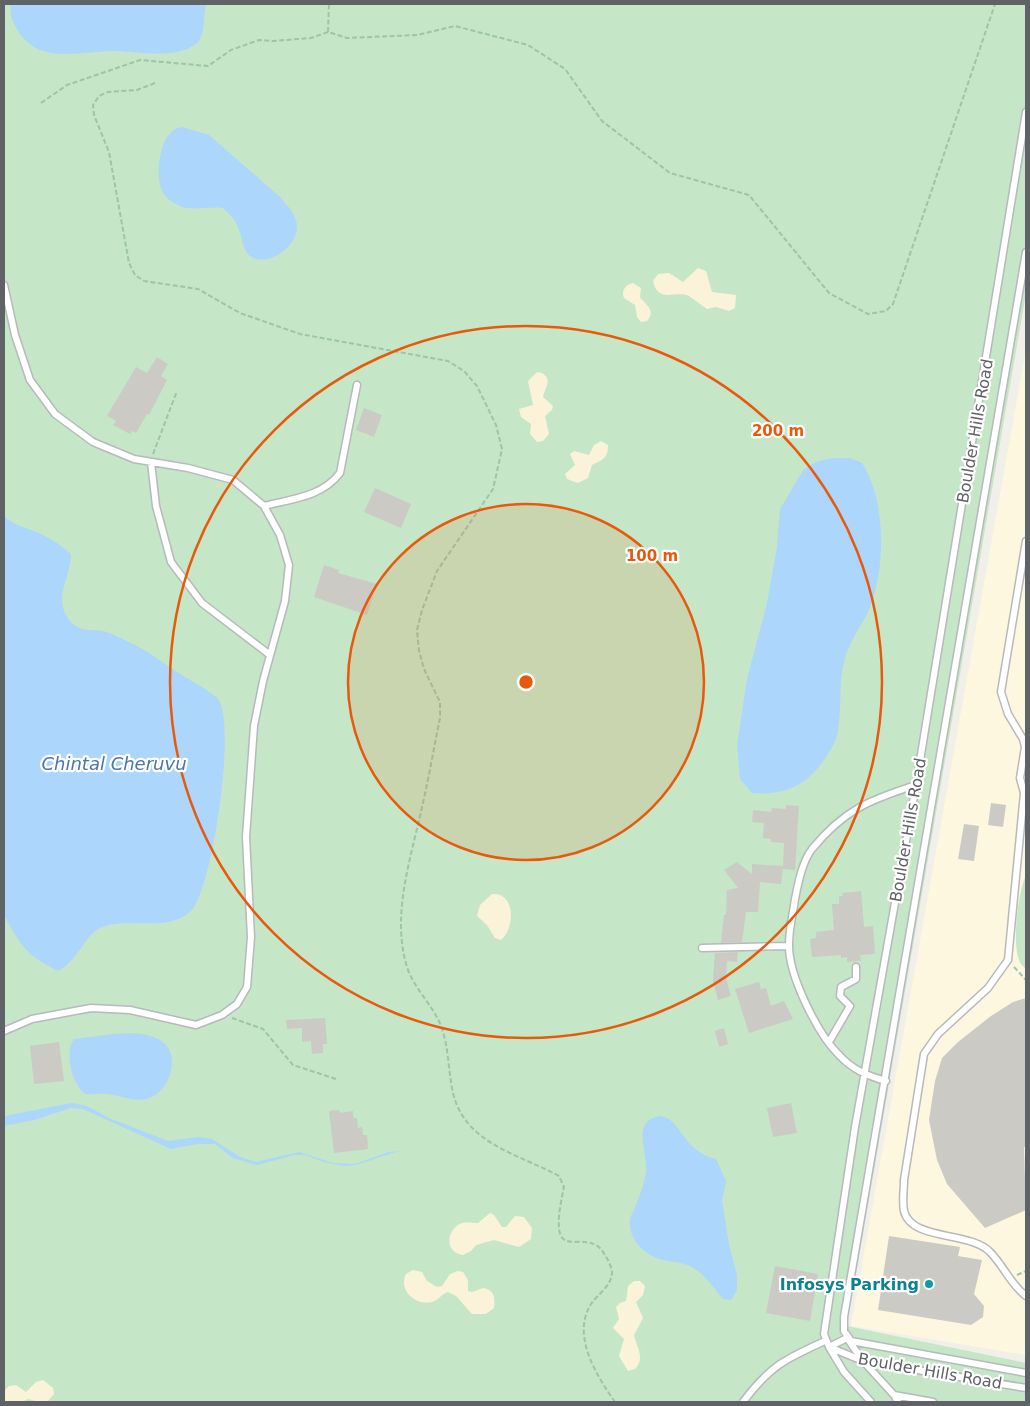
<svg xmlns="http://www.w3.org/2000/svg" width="1030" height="1406" viewBox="0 0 1030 1406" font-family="'DejaVu Sans',sans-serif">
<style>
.commercial{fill:#fdf7e0}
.green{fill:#c5e6c7}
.sand{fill:#faf3d9}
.water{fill:#acd6fc}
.building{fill:#cccac4}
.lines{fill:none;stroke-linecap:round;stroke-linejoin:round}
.service-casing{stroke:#b7b9bd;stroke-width:9}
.path{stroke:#9dc5aa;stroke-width:2;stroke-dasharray:5 2.5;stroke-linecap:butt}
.service{stroke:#fff;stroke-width:6}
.ring{fill:none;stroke:#e8590c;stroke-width:2.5}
.culture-dot{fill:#0f9aa8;stroke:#fff;stroke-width:2}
.labels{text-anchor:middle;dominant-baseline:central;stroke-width:4.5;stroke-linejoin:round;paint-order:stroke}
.street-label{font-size:16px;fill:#5f6267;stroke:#fff}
.culture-label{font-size:16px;font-weight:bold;fill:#0d838f;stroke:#fff;text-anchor:end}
.water-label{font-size:18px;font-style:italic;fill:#4876ae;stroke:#fff}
.centre{fill:#e8590c;stroke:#fff;stroke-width:2.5}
.ring-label{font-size:15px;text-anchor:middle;font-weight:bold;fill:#e8590c;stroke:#fff;stroke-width:4.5;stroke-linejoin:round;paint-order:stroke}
</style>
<rect width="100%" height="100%" fill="#f0efe8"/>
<path class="commercial" d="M1026,349V1355L851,1326Z"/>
<path class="green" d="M4,4H1026V293L847,1326L1026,1363V1402H4Z
M1026,875V969C1024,967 1020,964 1019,960C1012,942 1018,893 1026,875Z"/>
<path class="sand" d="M698,268L706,271L712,292L736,295L735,308L729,311L716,307L707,309L689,296C675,290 658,304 653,281L658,274L669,273L683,282Z
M633,283L641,288L640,298C647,305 656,311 647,321L641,322L637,317L635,305L624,298C621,291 625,285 633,283Z
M537,372L542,373C553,380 545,387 543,397L553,406L552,410L545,416L549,434L543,441L537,442L530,434L531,424L521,417L519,409L533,405L528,381Z
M601,441L608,445C608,459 602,460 592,465L588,478L578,483L567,479L565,474L575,465L570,454L574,451L589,455L594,445Z
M492,894C516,892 515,929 501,940L495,938L487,925L477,916L480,905Z
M490,1213L494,1215L502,1227H506L515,1216L524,1217L532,1228L531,1239L519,1247L494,1240L476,1245L471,1251L463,1255C444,1253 446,1229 462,1223C467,1222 473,1223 478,1223Z
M413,1270L422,1272L427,1281L437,1287L442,1286L450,1274L458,1271L463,1272L468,1280V1291L472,1292L483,1288C495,1290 495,1298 494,1308L486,1314H472L456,1296L448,1292C441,1294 438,1301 432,1302C415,1306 398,1290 406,1274Z
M634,1281H640L645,1286L643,1295L636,1302L643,1318L634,1335C636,1346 646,1358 635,1369L628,1371L619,1356L624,1339L613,1328L619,1319L616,1307L620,1303L626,1301L628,1286Z
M43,1380L53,1388L54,1394L48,1401H36L28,1399L22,1402H4V1391L9,1386L16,1385L26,1392L36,1382Z"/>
<path class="water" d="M11,4H206C203,15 206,36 196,44C174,60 139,51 114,51C79,51 38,66 17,29C12,20 9,14 11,4Z
M182,127L209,135L280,197C287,205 297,215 297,227C297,246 270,267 252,257C242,252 243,239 239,230C236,221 230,214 223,208C209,206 190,212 178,205C172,202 166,198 163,193C154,177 159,129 182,127Z
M834,458H850L862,463C886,500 886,566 870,607C863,625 850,639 845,658C838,681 842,706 838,730C837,741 830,751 824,760C805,787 784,795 752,793L740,779L737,745L747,679L767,603L777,547L780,509L804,469L818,461Z
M4,516C13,525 25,527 36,532C49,537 61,545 71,554C71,578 51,599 71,622C80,632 91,629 103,631C112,633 122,639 131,643C150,652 167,666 185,677C196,684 207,689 217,698C238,718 212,892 191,911C166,934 128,915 100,928C85,935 78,961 58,971C26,955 21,946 4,915Z
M113,1034C128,1033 144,1032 158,1039C184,1051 170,1094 146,1099C133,1102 121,1095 108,1094C100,1093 93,1095 85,1094C72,1084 64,1052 74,1039Z
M72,1103L87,1106L109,1118L168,1141L198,1137L212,1139L240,1157L256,1162L299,1152L333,1163L355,1164L389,1152L399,1151L356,1165L345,1166L324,1162L305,1155H295L257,1165L233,1158L215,1144H197L171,1149L83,1109L71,1108L34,1120L4,1126V1118L9,1115Z
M661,1116C681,1119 683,1152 716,1159L726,1181L722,1200L729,1245L737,1275V1290L731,1300L723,1299C714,1288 704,1273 690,1266C681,1262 672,1262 663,1260C644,1256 627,1238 630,1218C637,1204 643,1188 646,1173C649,1154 629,1120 661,1116Z"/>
<path class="building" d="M157,357L168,364L161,376L167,380L149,415L147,414L136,433L132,431L130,434L113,425L116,421L107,416L136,367L147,373Z
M364,408L382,415L374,437L356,430Z
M375,488L411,504L401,528L364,512Z
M324,565L339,570L338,573L377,584L367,615L314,597Z
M991,803L1006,805L1003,827L988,825Z
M786,805L799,806L795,870L783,869L784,843L771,842V839L763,838L764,823L752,822L753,810L771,812L772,808L786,809Z
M964,824L979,826L974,861L958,859Z
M737,862L752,874V864L783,866L781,884L760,882L758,912H746L742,942L721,943L724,915H726L727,890L738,888L724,870Z
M861,891L864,927L873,926L875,954L860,955L861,961L847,962V957L841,958V955L812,957L810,939L816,938V932L834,930L832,904H839V896H843L842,893Z
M738,952L737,962L727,961L726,978L731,996L718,1000L713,981L715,953Z
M759,982L761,989L766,988L771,1006L784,1001L793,1019L749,1033L735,989Z
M1026,998V1147H1024L1026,1210L985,1228L947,1184L937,1160L929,1120L935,1081L942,1058L958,1042L991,1016L1013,1002Z
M325,1018L327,1044H323V1053L312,1054L311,1041L302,1042V1028L287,1029L286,1020Z
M724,1028L728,1044L719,1047L715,1031Z
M59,1042L64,1081L34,1084L30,1046Z
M791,1103L797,1133L773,1137L767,1108Z
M339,1110L340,1113L353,1111V1118H357L358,1128L362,1127L363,1135H367L368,1149L334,1153L329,1111Z
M889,1236L960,1247L958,1256L982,1260L974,1294L984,1306L983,1317L971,1325L878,1310Z
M775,1266L818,1274L810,1321L766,1313Z"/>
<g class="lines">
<defs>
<path id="service" d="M1026,112L916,785L855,1127L824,1334L829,1347L863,1361L1026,1388
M1026,252L844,1317V1331L851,1341L1026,1373
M4,285L15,335L30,380L55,414L93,442L134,459L188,468L233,480L264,506L280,535L289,565L285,601L263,681L254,726L246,837L251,937L247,987L237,1004L222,1015L196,1025L130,1010L91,1008L32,1019L4,1031
M151,462L156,506L171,562L202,603L270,655
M264,506C291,499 322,497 340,473L357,385
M1026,541L1001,692L1008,714L1023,739L1025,747L1020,778L1024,793L1008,960L988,988L938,1034L924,1054L904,1180C904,1190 902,1201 904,1211C911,1241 970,1231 990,1252C1004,1266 1010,1284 1026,1296
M702,948L789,946
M829,1042L850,1006L840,996L841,987L856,979V967
M886,1081C868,1076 853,1070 840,1056C818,1035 788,975 789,944C789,929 793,914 795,899C798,884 802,862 812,849C844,810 869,800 916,785
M894,1395L933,1402
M743,1402C770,1366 785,1359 825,1341
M871,1402L844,1372L829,1347L847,1338L863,1361L894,1395L898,1402"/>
</defs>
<use href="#service" class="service-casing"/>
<path class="path" d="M328,32L329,4
M155,83L137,90L108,92L99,96L93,105L94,115L109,152L129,263L135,275L144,281L198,289L240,313L300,334L448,361L464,371L477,386L496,425L502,449L493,489L437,571L422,610L417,630L419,651L424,669L440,702V718C434,747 429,777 422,807C411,858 391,915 407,967C414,989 433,1005 441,1026C449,1047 448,1071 453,1093C465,1144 519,1154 559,1176L564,1187C544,1277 586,1220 605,1255C608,1260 612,1267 612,1273C612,1285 597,1295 591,1304C571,1336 597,1376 615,1402
M41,103L67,85L140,60L208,66L231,50L259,40L273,41L311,38L328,32L347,38L417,35L455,26L528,45L565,69L602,121L670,173L749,195L829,293L868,314L886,311L893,304L995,4
M153,454L177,391
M1014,967L1026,980
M232,1018L263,1029L293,1065L336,1079
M1017,1275L1026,1271"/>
<use href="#service" class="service"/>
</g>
<circle cx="526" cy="682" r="178" fill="#e8590c" fill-opacity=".12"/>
<g class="ring">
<circle cx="526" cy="682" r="178"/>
<circle cx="526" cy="682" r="356"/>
</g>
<circle class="culture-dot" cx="929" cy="1284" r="5"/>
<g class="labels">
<g class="street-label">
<text transform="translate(975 431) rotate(-80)">Boulder Hills Road</text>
<text transform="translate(908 830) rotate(-80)">Boulder Hills Road</text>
<text transform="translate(930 1371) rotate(10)">Boulder Hills Road</text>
</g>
<g class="culture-label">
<text x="919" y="1284">Infosys Parking</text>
</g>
<g class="water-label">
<text x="114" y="763">Chintal Cheruvu</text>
</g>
</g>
<circle cx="526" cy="682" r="8" class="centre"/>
<g class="ring-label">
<text x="778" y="436">200 m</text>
<text x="652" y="561">100 m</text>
</g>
<rect width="1030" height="1406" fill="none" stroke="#5f6267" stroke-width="10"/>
</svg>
